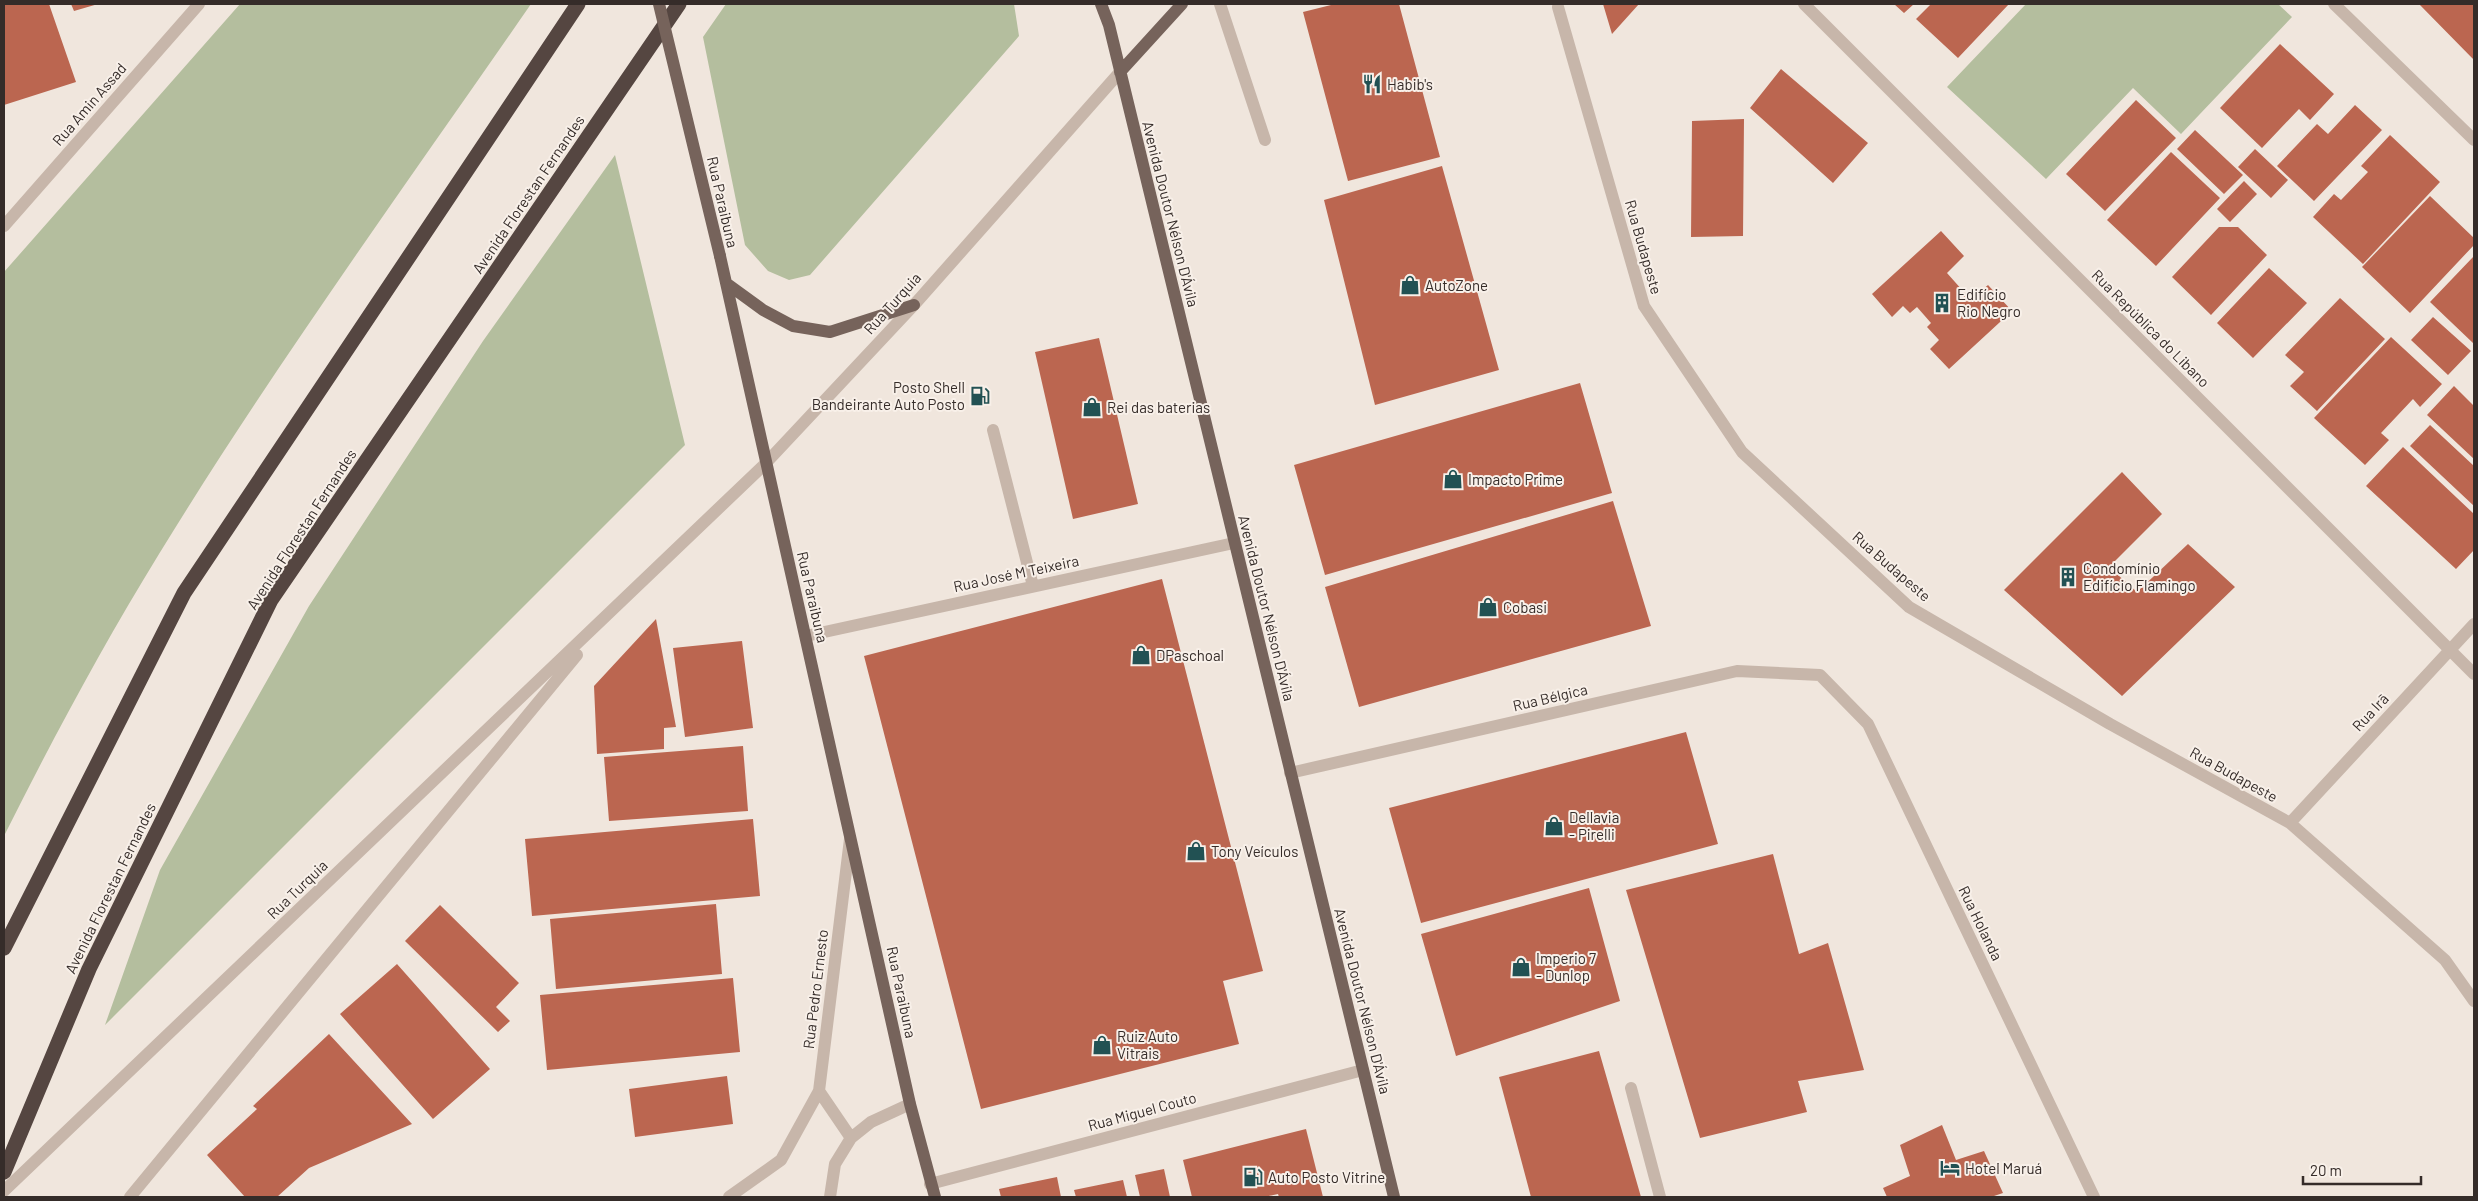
<svg xmlns="http://www.w3.org/2000/svg" width="2478" height="1201" viewBox="0 0 2478 1201" font-family="Barlow,sans-serif">
<style>
.green{fill:#b4be9e}
.building{fill:#bb6650}
.lines{fill:none;stroke-linecap:round;stroke-linejoin:round}
.minor{stroke:#c7b6aa;stroke-width:12}
.major{stroke:#76635b;stroke-width:12}
.highway{stroke:#554641;stroke-width:15}
.major-bridge{stroke:#76635b;stroke-width:12}
.labels{text-anchor:middle;dominant-baseline:central;stroke-width:4;stroke-linejoin:round;paint-order:stroke}
.poi-label{font-size:15px;fill:#352c29;stroke:#f8f0e9;text-anchor:start}
.street-label{font-size:15px;fill:#352c29;stroke:#f8f0e9}
</style>
<rect width="100%" height="100%" fill="#f0e6dd"/>
<path class="green" d="M240 4H531C405 186 275 365 159 554 103 645 52 740 4 836V272Z
M726 4H1014L1019 36 810 275 789 280 768 271 745 245 703 37Z
M2026 4H2278L2292 17 2181 134 2133 88 2046 179 1947 87Z
M615 155 685 445 105 1025 160 870 309 606 483 341Z"/>
<path class="building" d="M4 4H49L76 82 4 105Z
M71 4H98L74 11Z
M1335 4H1399L1440 157 1348 181 1303 12Z
M1603 4H1639L1612 34Z
M1894 4H1914L1904 13Z
M1931 4H2009L1958 58 1916 19Z
M2419 4H2474V60Z
M2280 44 2334 94 2310 120 2299 109 2262 148 2220 108Z
M1781 69 1868 143 1833 183 1750 108Z
M2136 100 2176 138 2105 211 2066 174Z
M2355 105 2382 130 2314 201 2277 166 2317 124 2328 134Z
M1744 119 1743 236 1691 237 1692 121Z
M2195 130 2243 175 2224 194 2177 149Z
M2390 135 2440 182 2363 264 2313 217 2334 194 2341 200 2368 172 2361 166Z
M2255 149 2288 180 2271 198 2238 167Z
M2171 152 2220 198 2156 266 2107 220Z
M1442 166 1499 370 1375 405 1324 200Z
M2244 181 2257 194 2230 222 2217 209Z
M2430 196 2474 238V245L2410 313 2362 267Z
M2219 227H2238L2267 255 2211 315 2172 277Z
M1941 231 1964 256 1947 273 1971 300 1988 285 2012 311 1949 369 1930 349 1939 340 1927 327 1931 323 1917 307 1910 313 1903 306 1892 317 1872 294Z
M2474 256V342L2473 343 2430 302Z
M2269 268 2307 303 2253 358 2217 323Z
M2340 298 2385 339 2317 411 2290 386 2304 372 2285 355Z
M2433 317 2471 351 2448 375 2411 340Z
M2391 337 2442 384 2420 407 2413 399 2381 433 2389 440 2365 465 2314 418Z
M1099 338 1138 504 1073 519 1035 352Z
M1580 383 1612 493 1325 575 1294 465Z
M2454 386 2474 406V459L2427 415Z
M2430 425 2474 466V506L2410 446Z
M2403 447 2474 514V550L2456 569 2366 486Z
M2122 472 2162 514 2109 567 2137 592 2188 544 2235 587 2122 696 2004 590Z
M1613 501 1651 626 1359 707 1325 587Z
M1162 579 1263 971 1223 981 1239 1044 981 1109 864 656Z
M656 619 676 727 664 728V749L597 754 594 686Z
M742 641 753 728 685 737 673 648Z
M1686 732 1718 844 1421 923 1389 808Z
M743 746 748 811 609 821 604 757Z
M753 819 760 896 532 916 525 839Z
M1773 854 1799 954 1828 943 1864 1070 1798 1081 1807 1112 1700 1138 1626 890Z
M1589 888 1620 1001 1456 1056 1421 934Z
M716 904 722 974 556 989 550 919Z
M440 905 519 983 496 1007 510 1021 498 1032 405 941Z
M397 964 490 1069 433 1119 340 1014Z
M733 978 740 1052 547 1070 540 995Z
M329 1034 412 1124 309 1168 277 1197H245L207 1155 257 1109 253 1106Z
M1599 1051 1641 1197H1531L1499 1077Z
M727 1076 733 1124 635 1137 629 1089Z
M1942 1125 1956 1160 1984 1151 2003 1193 1991 1197H1887L1883 1188 1910 1176 1900 1145Z
M1306 1129 1323 1197H1279L1278 1194 1264 1197H1192L1183 1160Z
M1164 1169 1170 1197H1140L1135 1175Z
M1057 1177 1061 1197H1001L999 1189Z
M1123 1180 1127 1197H1076L1074 1190Z"/>
<g class="lines">
<path class="minor" d="M1220 4 1265 140
M1804 4 2474 674
M2334 4 2474 140
M1558 7 1644 306 1742 452 1909 607 2110 724 2290 823 2445 960 2474 1001
M4 226 199 4
M993 430 1033 586
M806 636 1234 543
M1290 773 1737 671 1820 675 1868 724 2094 1197
M2290 823 2474 624
M850 839 819 1091 851 1138
M1631 1088 1660 1197
M930 1184 1363 1070
M4 1191 765 464 914 305 1120 72
M130 1197 577 655
M729 1197 781 1160 819 1091
M830 1197 835 1164 851 1138 871 1122 910 1104"/>
<path class="major" d="M1101 4 1109 25 1394 1197
M1120 72 1182 4
M720 256 910 1104 935 1197
M726 283 763 310 793 326 830 332 914 305"/>
<path class="highway" d="M4 948 184 593 578 4
M4 1172 89 969 271 600 679 4"/>
<path class="major-bridge" d="M659 4 720 256"/>
</g>
<defs>
<symbol id="restaurant-bare" viewBox="-9 -9 18 18"><path d="M-5-6h1v4h1v-4h1v4h1v-4h1v5L-1.5 .5V6h-2V.5L-5-1ZM5-6V6H3V1.5H1.5Q1.5-4 5-6Z" fill="#225153" stroke="#f8f0e9" stroke-width="2.5" paint-order="stroke"/></symbol>
<symbol id="shop-bare" viewBox="-9 -9 18 18"><path d="M-5-2.5h2.3a2.7 3.5 0 0 1 5.4 0H5L5.5 6h-11ZM-1.5-2.5h3a1.5 2.3 0 0 0-3 0Z" fill="#225153" stroke="#f8f0e9" stroke-width="2.5" paint-order="stroke"/></symbol>
<symbol id="building-bare" viewBox="-9 -9 18 18"><path d="M-4-6H4V6H1V3H-1V6H-4ZM-2.5-4.3h1.7v1.8h-1.7ZM.8-4.3h1.7v1.8H.8ZM-2.5-1h1.7V.8h-1.7ZM.8-1h1.7V.8H.8Z" fill="#225153" stroke="#f8f0e9" stroke-width="2.5" paint-order="stroke"/></symbol>
<symbol id="fuel-bare" viewBox="-9 -9 18 18"><path d="M-5.5-6h7V0h2V4h1.3V-2.5L3-4.5l.8-.8L6-3V5H2.5V1h-1V6h-7ZM-4.2-4.7v3.2H.2V-4.7Z" fill="#225153" stroke="#f8f0e9" stroke-width="2.5" paint-order="stroke"/></symbol>
<symbol id="hotel-bare" viewBox="-9 -9 18 18"><path d="M-6-4.5h1.5V1H6V5H4.5V3h-9V5H-6ZM-4 0a1.8 1.8 0 1 1 3.6 0ZM.5 0V-2.5h3Q6-2.5 6 0Z" fill="#225153" stroke="#f8f0e9" stroke-width="2.5" paint-order="stroke"/></symbol>
</defs>
<g fill-rule="evenodd">
<use href="#restaurant-bare" x="1358" y="70" width="28" height="28"/>
<use href="#shop-bare" x="1396" y="271" width="28" height="28"/>
<use href="#building-bare" x="1928" y="289" width="28" height="28"/>
<use href="#fuel-bare" x="966" y="382" width="28" height="28"/>
<use href="#shop-bare" x="1078" y="393" width="28" height="28"/>
<use href="#shop-bare" x="1439" y="465" width="28" height="28"/>
<use href="#building-bare" x="2054" y="563" width="28" height="28"/>
<use href="#shop-bare" x="1474" y="593" width="28" height="28"/>
<use href="#shop-bare" x="1127" y="641" width="28" height="28"/>
<use href="#shop-bare" x="1540" y="812" width="28" height="28"/>
<use href="#shop-bare" x="1182" y="837" width="28" height="28"/>
<use href="#shop-bare" x="1507" y="953" width="28" height="28"/>
<use href="#shop-bare" x="1088" y="1031" width="28" height="28"/>
<use href="#hotel-bare" x="1936" y="1154" width="28" height="28"/>
<use href="#fuel-bare" x="1239" y="1163" width="28" height="28"/>
</g>
<g class="labels">
<g class="poi-label">
<text x="1387" y="84">Habib's</text>
<text x="1425" y="285">AutoZone</text>
<text x="1957" y="294">Edifício<tspan x="1957" dy="17">Rio Negro</tspan></text>
<text x="965" y="387" text-anchor="end">Posto Shell<tspan x="965" dy="17">Bandeirante Auto Posto</tspan></text>
<text x="1107" y="407">Rei das baterias</text>
<text x="1468" y="479">Impacto Prime</text>
<text x="2083" y="568">Condomínio<tspan x="2083" dy="17">Edifício Flamingo</tspan></text>
<text x="1503" y="607">Cobasi</text>
<text x="1156" y="655">DPaschoal</text>
<text x="1569" y="817">Dellavia<tspan x="1569" dy="17">- Pirelli</tspan></text>
<text x="1211" y="851">Tony Veículos</text>
<text x="1536" y="958">Imperio 7<tspan x="1536" dy="17">- Dunlop</tspan></text>
<text x="1117" y="1036">Ruiz Auto<tspan x="1117" dy="17">Vitrais</tspan></text>
<text x="1965" y="1168">Hotel Maruá</text>
<text x="1268" y="1177">Auto Posto Vitrine</text>
</g>
<g class="street-label">
<text transform="translate(89 104) rotate(-49)">Rua Amin Assad</text>
<text transform="translate(528 194) rotate(-56)">Avenida Florestan Fernandes</text>
<text transform="translate(723 202) rotate(77)">Rua Paraibuna</text>
<text transform="translate(1171 214) rotate(76)">Avenida Doutor Nélson D'Ávila</text>
<text transform="translate(1644 247) rotate(74)">Rua Budapeste</text>
<text transform="translate(892 303) rotate(-48)">Rua Turquia</text>
<text transform="translate(2151 328) rotate(45)">Rua República do Libano</text>
<text transform="translate(301 529) rotate(-57)">Avenida Florestan Fernandes</text>
<text transform="translate(1892 566) rotate(41)">Rua Budapeste</text>
<text transform="translate(1016 573) rotate(-12)">Rua José M Teixeira</text>
<text transform="translate(813 597) rotate(77)">Rua Paraibuna</text>
<text transform="translate(1267 608) rotate(76)">Avenida Doutor Nélson D'Ávila</text>
<text transform="translate(1550 697) rotate(-13)">Rua Bélgica</text>
<text transform="translate(2370 712) rotate(-47)">Rua Irã</text>
<text transform="translate(2234 774) rotate(29)">Rua Budapeste</text>
<text transform="translate(110 888) rotate(-64)">Avenida Florestan Fernandes</text>
<text transform="translate(297 889) rotate(-44)">Rua Turquia</text>
<text transform="translate(1981 923) rotate(64)">Rua Holanda</text>
<text transform="translate(815 989) rotate(-83)">Rua Pedro Ernesto</text>
<text transform="translate(902 992) rotate(78)">Rua Paraibuna</text>
<text transform="translate(1363 1001) rotate(76)">Avenida Doutor Nélson D'Ávila</text>
<text transform="translate(1142 1111) rotate(-15)">Rua Miguel Couto</text>
</g>
</g>
<rect width="2478" height="1201" fill="none" stroke="#352c29" stroke-width="10"/>
<path d="M2303 1176v8h118v-8" fill="none" stroke="#352c29" stroke-width="2.5"/>
<text x="2310" y="1176" font-size="15" fill="#352c29" stroke="#f8f0e9" stroke-width="4" paint-order="stroke">20 m</text>
</svg>
